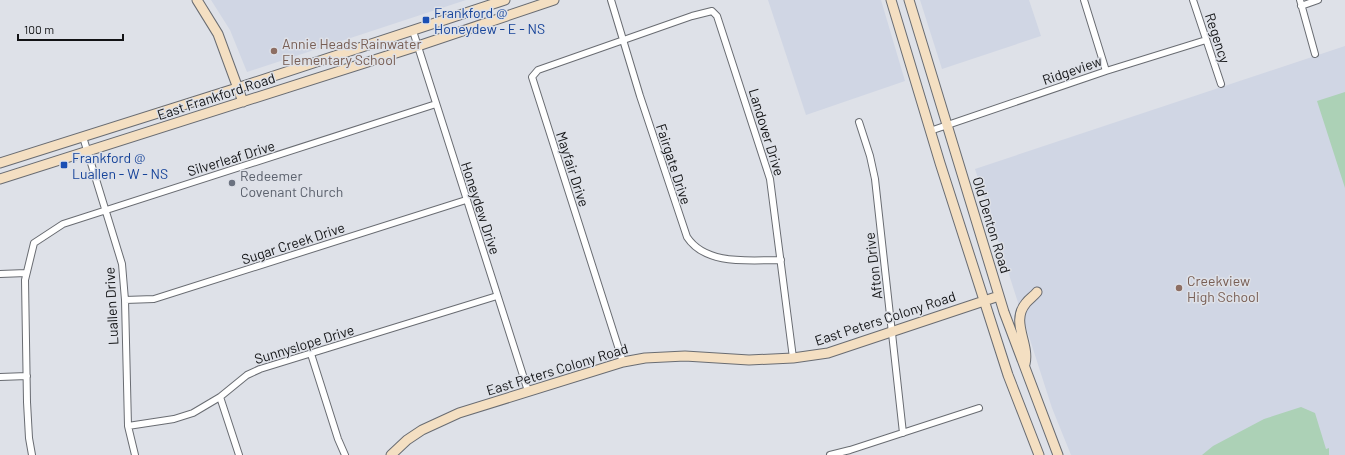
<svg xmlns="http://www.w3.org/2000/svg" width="1345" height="455" viewBox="0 0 1345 455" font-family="Barlow,sans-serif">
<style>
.built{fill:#d0d6e4}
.pitch{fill:#acd1b6}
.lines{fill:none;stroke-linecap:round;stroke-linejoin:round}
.street-casing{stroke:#696c72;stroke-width:8}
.secondary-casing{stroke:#696c72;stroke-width:11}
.street{stroke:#fff;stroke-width:6}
.secondary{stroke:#f4dfc2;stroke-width:9}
.transit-dot{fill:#1a4fb4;stroke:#dee1e8;stroke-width:1.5}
.education-dot{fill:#8d6e63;stroke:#dee1e8;stroke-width:1.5}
.worship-dot{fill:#6b7280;stroke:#dee1e8;stroke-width:1.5}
.labels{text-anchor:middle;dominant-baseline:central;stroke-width:3;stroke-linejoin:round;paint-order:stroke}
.transit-label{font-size:14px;fill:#164399;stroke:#dee1e8;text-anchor:start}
.street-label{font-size:14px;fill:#121315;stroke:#dee1e8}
.education-label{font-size:14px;fill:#785e54;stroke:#dee1e8;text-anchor:start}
.worship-label{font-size:14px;fill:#5b616d;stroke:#dee1e8;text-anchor:start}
</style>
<rect width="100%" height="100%" fill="#dee1e8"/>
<path class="built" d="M211 0H466L247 72 230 30Z
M768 0H881L905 81 806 115Z
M920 0H1029L1041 36 942 69Z
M1345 46V455H1071L1052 408 975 169Z"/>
<path class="pitch" d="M1345 92V188L1317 101Z
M1301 407 1315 413 1326 449 1329 448V455H1202L1213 446 1264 419Z"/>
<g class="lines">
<defs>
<path id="street" d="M611 0 640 96 687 237C706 266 750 260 781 260
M1084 0 1106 71
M1193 0 1221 84
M1300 0 1315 54
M1301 6 1318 0
M413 31 528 391
M859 122 870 156 875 179 903 433
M930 131 1106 71 1206 40
M83 137 122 264 125 300 128 426 135 455
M0 274 26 273
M125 300 154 299 466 200
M311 354 338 439 345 455
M623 362 532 77 538 70 692 16 712 11 717 16 770 179 793 358
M0 377 27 376
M220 397 239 455
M128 426 174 419 193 413 220 397 247 375 260 369 497 296
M32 455 29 438 27 402 25 280 34 243 63 224 436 104
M830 455 850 450 979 408"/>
<path id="secondary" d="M197 0 218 34 243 102
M891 0 940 163 1008 375 1039 455
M909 0 1004 312 1058 455
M0 163 237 88 505 0
M0 179 418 46 554 0
M1025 364C1030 343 1010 322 1026 303 1029 299 1034 296 1037 292
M391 455 407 440 422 430 459 413 623 362 645 358 685 356 749 360 793 358 828 353 999 296"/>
</defs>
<use href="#street" class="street-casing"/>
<use href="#secondary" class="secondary-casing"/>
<use href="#street" class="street"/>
<use href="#secondary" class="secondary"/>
</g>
<g class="transit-dot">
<rect x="422" y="16" width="8" height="8" rx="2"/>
<rect x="60" y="161" width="8" height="8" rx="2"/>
</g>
<g class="education-dot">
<circle cx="274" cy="51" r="4"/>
<circle cx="1179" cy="288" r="4"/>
</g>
<circle class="worship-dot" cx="232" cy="183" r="4"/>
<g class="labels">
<g class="transit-label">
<text x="434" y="12">Frankford @<tspan x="434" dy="16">Honeydew - E - NS</tspan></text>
<text x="72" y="157">Frankford @<tspan x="72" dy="16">Luallen - W - NS</tspan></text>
</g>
<g class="street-label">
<text transform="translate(1218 38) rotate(72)">Regency</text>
<text transform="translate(1072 70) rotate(-19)">Ridgeview</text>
<text transform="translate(216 96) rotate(-18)">East Frankford Road</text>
<text transform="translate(767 132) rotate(73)">Landover Drive</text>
<text transform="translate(231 158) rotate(-17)">Silverleaf Drive</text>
<text transform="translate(674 164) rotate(72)">Fairgate Drive</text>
<text transform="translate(573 169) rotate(72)">Mayfair Drive</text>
<text transform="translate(481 208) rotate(72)">Honeydew Drive</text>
<text transform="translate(992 225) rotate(73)">Old Denton Road</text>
<text transform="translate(293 243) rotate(-18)">Sugar Creek Drive</text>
<text transform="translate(873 266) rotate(-97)">Afton Drive</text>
<text transform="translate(111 306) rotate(-93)">Luallen Drive</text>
<text transform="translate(885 318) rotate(-18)">East Peters Colony Road</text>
<text transform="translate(304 344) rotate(-17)">Sunnyslope Drive</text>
<text transform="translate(557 369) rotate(-17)">East Peters Colony Road</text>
</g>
<g class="education-label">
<text x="282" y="43">Annie Heads Rainwater<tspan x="282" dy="16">Elementary School</tspan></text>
<text x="1187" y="280">Creekview<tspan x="1187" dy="16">High School</tspan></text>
</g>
<g class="worship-label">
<text x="240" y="175">Redeemer<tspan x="240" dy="16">Covenant Church</tspan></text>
</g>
</g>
<path d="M18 34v6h105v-6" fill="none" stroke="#121315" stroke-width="2"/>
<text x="24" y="34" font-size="12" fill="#121315" stroke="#dee1e8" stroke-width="3" paint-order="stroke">100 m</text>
</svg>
